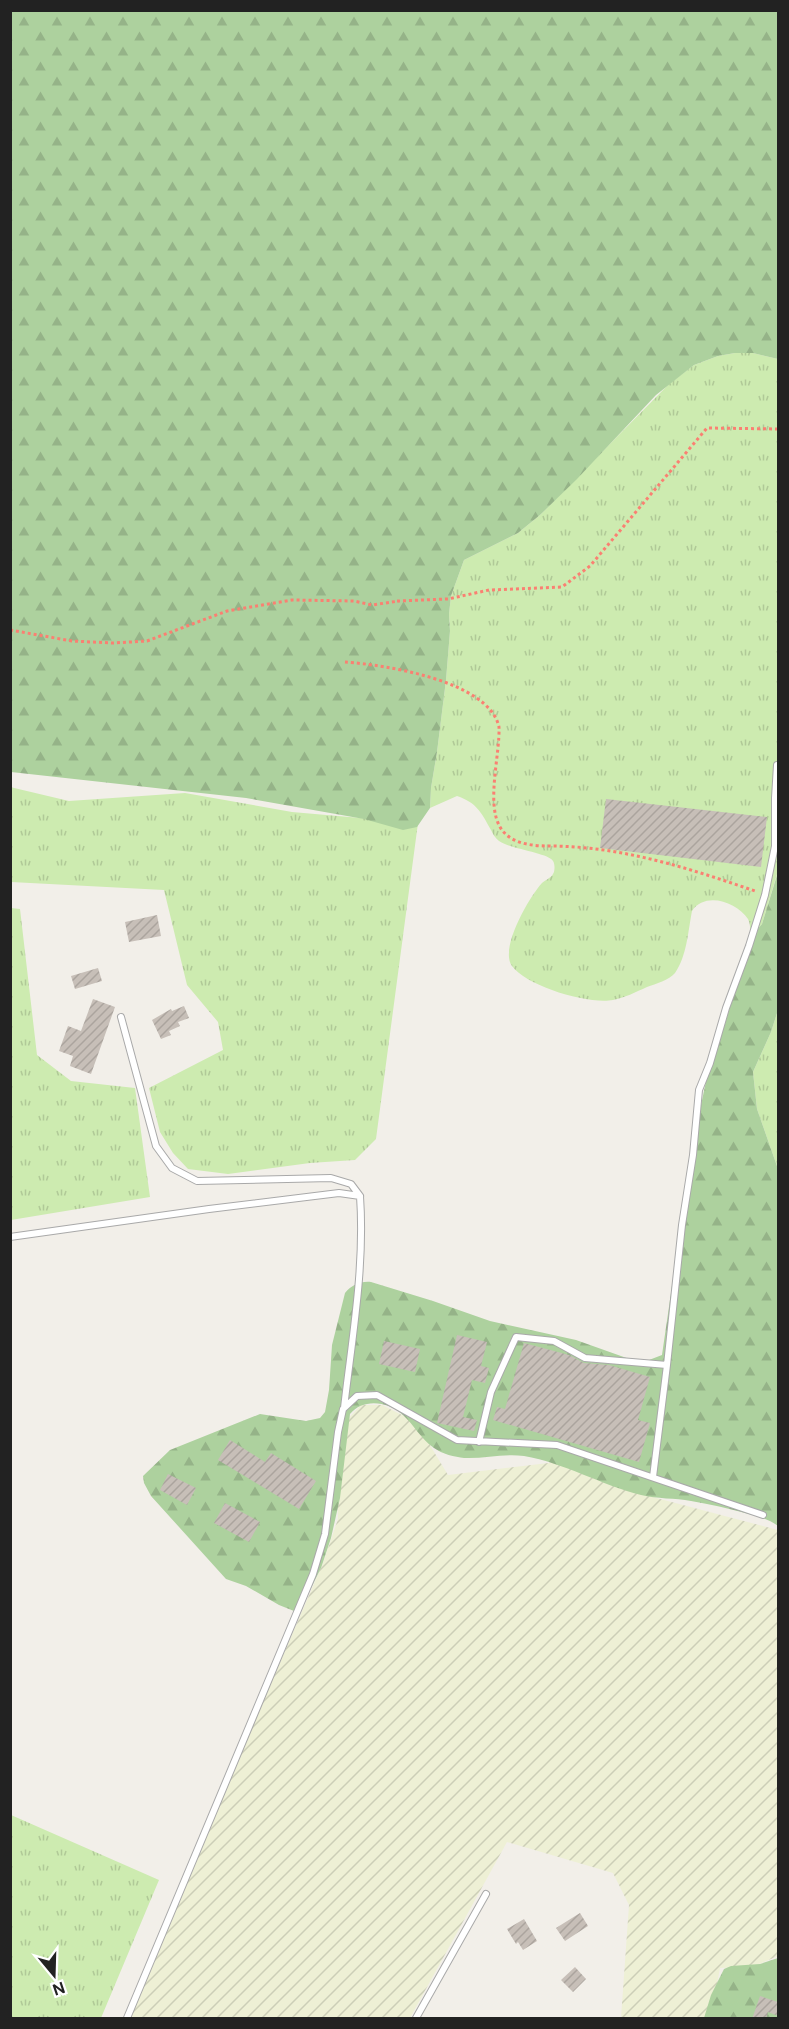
<svg xmlns="http://www.w3.org/2000/svg" width="789" height="2029" viewBox="0 0 789 2029" font-family="'DM Sans',sans-serif">
<style>
.farmland{fill:url(#farmland-furrows)}
.grass{fill:url(#grass-tufts)}
.forest{fill:url(#forest-firs)}
.building{fill:url(#building-hatch)}
.lines{fill:none;stroke-linecap:round;stroke-linejoin:round}
.lane-casing{stroke:#a9a9a9;stroke-width:8}
.path{stroke:#fa8072;stroke-width:3;stroke-dasharray:3 3;stroke-linecap:butt}
.lane{stroke:#fff;stroke-width:6}
</style>
<defs>
<pattern id="farmland-furrows" width="10" height="10" patternUnits="userSpaceOnUse" patternTransform="scale(1.5)"><rect width="10" height="10" fill="#eef0d5"/><path d="M-1 1l2-2M0 10L10 0M9 11l2-2" fill="none" stroke="#ccceb7"/></pattern>
<pattern id="grass-tufts" width="24" height="20" patternUnits="userSpaceOnUse" patternTransform="scale(1.5)"><rect width="24" height="20" fill="#cdebb0"/><path d="M3 7l-1-3M5 7V3M7 7l1-3M15 17l-1-3M17 17v-4M19 17l1-3" fill="none" stroke="#b0c997"/></pattern>
<pattern id="forest-firs" width="22" height="20" patternUnits="userSpaceOnUse" patternTransform="scale(1.5)"><rect width="22" height="20" fill="#add19e"/><path d="M5 1l3.5 6h-7zM16 11l3.5 6h-7z" fill="#95b388"/></pattern>
<pattern id="building-hatch" width="6" height="6" patternUnits="userSpaceOnUse" patternTransform="scale(1.5)"><rect width="6" height="6" fill="#c7bfb8"/><path d="M-1 1l2-2M0 6l6-6M5 7l2-2" fill="none" stroke="#aba49e"/></pattern>
</defs>
<rect width="100%" height="100%" fill="#f2efe9"/>
<path class="farmland" d="M361 1405H382L416 1422 448 1475 557 1462 645 1495 778 1530V1956L752 1967 720 1968 711 2018H621L629 1905 613 1873 507 1842 410 2018H126L323 1563 338 1519 336 1461 347 1420Z"/>
<path class="grass" d="M735 353H753L778 359V871L762 924 750 938C750 932 751 925 748 919 737 902 705 891 692 911 688 931 687 956 675 973 669 980 656 984 647 987 636 992 624 998 613 1000 589 1005 526 986 512 966 499 948 530 896 542 883 545 880 551 878 553 874 555 871 555 864 553 861 549 853 510 849 499 841 495 838 493 834 491 830 481 812 477 803 457 796L430 808 431 788 437 752 446 680 450 631 449 614 451 596 464 560 518 533 540 515 669 384 694 365 718 356Z
M10 787 69 801 185 793 292 812 418 823 376 1139 355 1160 310 1163 228 1174 188 1169 173 1153 160 1132 149 1088 223 1050 218 1022 187 985 164 890 11 882Z
M11 908 20 909 37 1055 71 1081 135 1088 150 1197 11 1220Z
M778 1010V1169L757 1109 753 1072 771 1032Z
M11 1815 159 1880 101 2018H11Z"/>
<path class="forest" d="M11 10 778 11V359L753 353H735L718 356 694 365 656 395 577 479 540 515 518 533 464 560 451 596 449 614 450 631 446 680 437 752 431 788 430 808 417 827 403 830 364 819 246 798 11 772Z
M778 872V1010L771 1032 753 1072 757 1109 778 1169V1526C769 1519 757 1516 745 1513 727 1508 709 1504 691 1501 675 1498 657 1499 641 1495 601 1485 565 1463 524 1456 504 1453 484 1459 464 1458 455 1457 442 1454 434 1448 421 1439 414 1425 403 1415 388 1401 363 1398 350 1414L340 1498 331 1538 321 1568 301 1608 294 1611 279 1605 246 1586 226 1579 151 1496 144 1483 143 1476 170 1450 260 1414 306 1421 320 1418 325 1412 329 1390 332 1345 345 1293C352 1285 360 1281 371 1282L433 1301 490 1321 576 1340 635 1361 649 1360 662 1355 692 1148 709 1067 725 1024 750 938 762 924Z
M778 1958V2018H704L711 1995 724 1969 731 1966 760 1964Z"/>
<path class="building" d="M606 799 767 817 761 867 600 848Z
M157 915 161 936 129 942 125 922Z
M98 968 102 981 75 989 71 976Z
M93 999 115 1007 91 1074 70 1066 73 1056 59 1051 68 1026 81 1031Z
M184 1006 189 1018 178 1022 180 1026 169 1031 171 1035 161 1039 152 1020 171 1009 172 1011Z
M457 1335 487 1342 481 1366 489 1368 485 1383 472 1380 463 1417 477 1420 474 1431 437 1423Z
M384 1341 420 1349 415 1372 379 1364Z
M524 1343 569 1355 584 1363 609 1365 650 1377 638 1420 650 1423 639 1462 493 1420 497 1407 505 1409Z
M230 1440 265 1462 271 1453 316 1481 299 1509 218 1460Z
M168 1474 196 1488 187 1505 160 1490Z
M225 1503 260 1522 249 1542 214 1523Z
M580 1913 588 1926 565 1941 556 1928Z
M524 1919 537 1941 523 1950 518 1942 516 1944 507 1929Z
M575 1967 586 1979 573 1992 561 1980Z
M760 1996 778 2002V2016L768 2012 766 2019H752Z"/>
<g class="lines">
<defs>
<path id="lane" d="M121 1017 156 1146 172 1168 197 1181 331 1178 351 1184 360 1196
M10 1237 209 1209 339 1193 360 1196C365 1267 352 1338 344 1408
M667 1365 682 1225 693 1155 699 1090 710 1063 726 1008 749 946 765 895 775 846V798L777 765
M479 1442 491 1392 516 1337 554 1341 585 1358 667 1365 653 1477
M127 2018 313 1574 325 1534 338 1432 343 1409 357 1396 377 1395 457 1440 557 1445 763 1515
M416 2018 486 1894"/>
</defs>
<use href="#lane" class="lane-casing"/>
<path class="path" d="M397 601 448 599 489 590 562 587 590 566 707 428 778 429
M10 630 72 641 113 643 147 641 227 611 292 600 354 601 372 605 399 601
M345 662C386 665 489 681 499 727 500 755 486 803 500 827 510 844 532 846 549 846 621 846 688 868 755 891"/>
<use href="#lane" class="lane"/>
</g>
<rect width="789" height="2029" fill="none" stroke="#222222" stroke-width="24"/>
<g transform="translate(54 1975) rotate(161)" stroke="#ffffff" stroke-width="4.5" paint-order="stroke">
<path d="M0-4.5L10 22L0 15L-10 22Z" fill="#222222"/>
<text y="-9" font-size="16" font-weight="bold" text-anchor="middle" fill="#222222">N</text>
</g>
</svg>
